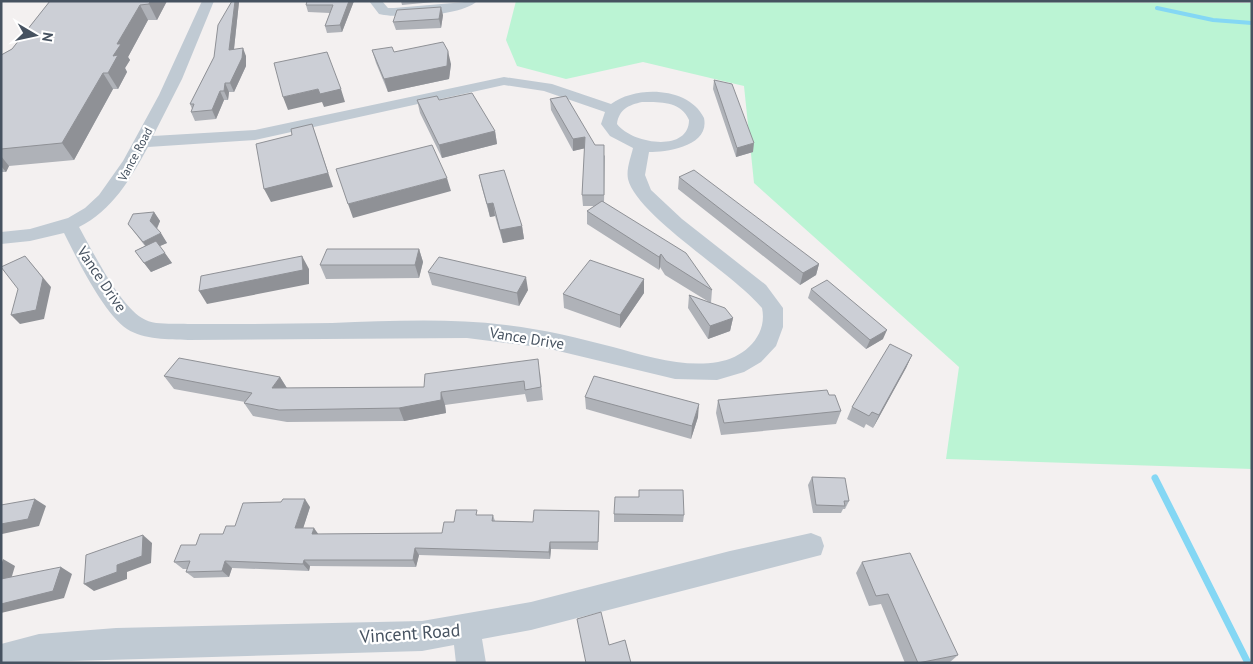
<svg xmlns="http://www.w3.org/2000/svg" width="1253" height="664" viewBox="0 0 1253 664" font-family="'PT Sans',sans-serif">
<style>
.green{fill:#bbf4d4}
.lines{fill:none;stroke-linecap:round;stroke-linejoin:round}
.stream-far1{stroke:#84d7f4;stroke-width:4}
.stream{stroke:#84d7f4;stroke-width:7}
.minor{fill:#c0cad3;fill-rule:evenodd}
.wall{fill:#afb2b8}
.shaded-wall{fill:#8f9196}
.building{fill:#cccfd6;stroke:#8f9196}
.labels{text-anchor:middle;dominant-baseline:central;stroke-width:4.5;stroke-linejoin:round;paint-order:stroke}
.far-street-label{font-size:12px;fill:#465260;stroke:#fff}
.street-label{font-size:15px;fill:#465260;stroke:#fff}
.near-street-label{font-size:18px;fill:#465260;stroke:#fff}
</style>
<rect width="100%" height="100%" fill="#f3f0f0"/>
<path class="green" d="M516 1 1252 3V469L946 459 959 367 754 183 744 86 643 62 566 79 517 66 506 40Z"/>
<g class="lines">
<path class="stream-far1" d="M1157 8 1213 20 1252 23"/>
<path class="stream" d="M1155 478 1248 663"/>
<path class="minor" d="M202 1H214L182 79 153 136 255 130 504 77 552 84 611 104C637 85 689 87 704 118 710 146 667 152 649 152L645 175 651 190 682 219 766 285 783 308V327L776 346 761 362 744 372 717 380 675 379 546 348 467 338 188 340C169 339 144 340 127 329 104 314 77 259 64 233L30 241 1 244V232L30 229 68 218 85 208 99 195 123 161 159 95ZM504 85 544 91 605 112 601 124 610 136 633 148C631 157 626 169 628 179 637 216 733 273 762 308 768 336 744 358 718 362 683 368 646 356 613 347 578 338 542 329 506 325 448 318 390 321 332 323 284 324 236 324 188 324 174 323 154 326 142 318 119 304 93 252 79 227 112 211 131 178 148 147L255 140ZM642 102C660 102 681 101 689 120 689 153 632 144 617 124 619 109 629 105 642 102Z
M369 1H382L388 8H394L477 1C463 16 399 19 379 14Z
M811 533 821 537 824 546 821 555 531 630 482 639 486 663H456L454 645 422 651 1 663V644L39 634 116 628 422 621 531 602 730 551Z"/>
</g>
<path class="wall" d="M50 1H167L157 20H148L128 57 130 60 125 68 127 72 118 89H113L74 160 9 166 6 172H1V55L12 49Z
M232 1H257L239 2 234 49 246 56V66L234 92H229L228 100H224L216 119 195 121 191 112 192 109 190 104 214 57Z
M354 1 342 32 327 33 325 26 330 13 308 12 306 5Z
M401 1H445L402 5Z
M443 15 441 28 396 30 393 22Z
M372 50 394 52 451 64 449 79 388 92 376 63Z
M714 80 753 152 736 157 713 89Z
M550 99 595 145 605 156 604 203 712 290 711 303 733 318 730 331 708 339 688 308 689 295 709 302 665 275 660 267 659 270 587 224V211L594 206H583L582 195 585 148 573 151 551 110Z
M417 100H439L495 131 497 144 442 158 420 113Z
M479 175 522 226 524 239 503 243 495 216 490 217 482 188Z
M679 177 819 264 816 275 800 285 678 189Z
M154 212 160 221 157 229 167 243 159 246 172 263 151 272 135 251 145 246 128 224Z
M419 249 423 262 419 278 326 279 320 265Z
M428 272 528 290 519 306 432 285Z
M811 289 883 339 866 349 808 298Z
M644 293 620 328 564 308 563 294Z
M912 355 906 368 873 428 866 424 864 428 847 419 852 407Z
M540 372 543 400 527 402 525 394 445 405 446 413 404 421 287 422 253 416 244 403 245 402 174 389 164 376 280 377 287 388 424 387Z
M829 395 841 411 836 424 721 435 716 413 718 400Z
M585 397 698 417 691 439 586 409Z
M812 477 849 501 845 509H843L841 513H813L808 485Z
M310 507 303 528 318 534 442 533 454 522 478 515H493L495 521 533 522 599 511 598 550 551 549 550 559 419 555 416 567 310 566 309 571 232 568 229 577 194 578 186 572 187 569H183L174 562 196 545 223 534 235 526Z
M614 514 684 515 683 522H614Z
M862 562 958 655 949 663H905L881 604 869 606 856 573Z"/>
<path class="shaded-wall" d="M150 1H167L157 20 149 4Z
M235 1H239V2L233 58 229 50Z
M349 1H354L342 32 340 25Z
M140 5 148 20 128 57 130 60 125 68 127 72 118 89 108 73 117 44Z
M441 7 443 15 441 28 439 19Z
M243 48 246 56V66L234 92 230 83Z
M448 51 451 64 449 79 388 92 384 79Z
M103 73 113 89 74 160 62 143Z
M225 83 229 92 228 100 224 91Z
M318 89H341L345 102 324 107 322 102 288 110 283 97Z
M220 91 224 100 216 119 212 110Z
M312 124 333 187 271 202 264 189Z
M495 131 497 144 442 158 439 145Z
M585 137 586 148 573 151V139Z
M754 143 753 152 736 157 737 148Z
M1 156 9 166 6 172 1 166Z
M447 178 451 191 353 218 348 204Z
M493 203 495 216 490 217 487 204Z
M154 212 160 221 156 230 150 221Z
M522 226 524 239 503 243 500 230Z
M161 233 167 243 149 251 143 242Z
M419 249 423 262 419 278 415 265Z
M165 253 172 263 151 272 144 263Z
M661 254 660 267 659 270V257Z
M25 256 51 287 44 319 20 324 11 315 43 278Z
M302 256 309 269V284L207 304 199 291Z
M819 264 816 275 800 285 803 273Z
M526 277 528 290 519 306 517 293Z
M644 279V293L620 328V315Z
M733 318 730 331 708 339 710 326Z
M887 330 883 339 866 349 870 340Z
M912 355 906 368 873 428 879 415Z
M280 377 288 390 272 388Z
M441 392 445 405 446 413 404 421 399 408Z
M699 404 698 417 691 439 692 426Z
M35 499 46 506 39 526 2 534 1 533V524Z
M305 499 310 507 301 535 295 528Z
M314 528 319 535 312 534Z
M143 535 152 543 151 563 127 572V579L94 591 84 584 117 565Z
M550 542 551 549 550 559 549 552Z
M415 548 419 555 416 567 413 560Z
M3 559 15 566 9 586 1 582V565Z
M304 560 310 566 309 571 303 564Z
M225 561 232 568 229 577 222 571Z
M61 567 72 574 64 598 1 613V604Z"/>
<path class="building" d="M50 1H150L149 4 140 5 117 44H121L113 56 118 55 108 73H103L62 143 1 149V55L3 54 12 49Z
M232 1H235L229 50 243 48 242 58 230 83H225L224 91H220L212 110 191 112 194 104H190L214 57 218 25Z
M307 1H349L340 25 325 26 333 5H306Z
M441 7 439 19 393 22 397 10Z
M443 42 448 51 447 66 384 79 372 50 392 47 394 52Z
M327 52 341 89 320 94 318 89 283 97 274 63Z
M714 80 732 84 754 143 737 148Z
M472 93 495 131 439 145 417 100 437 96 439 100Z
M566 96 595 145H604V195H582L585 137 573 139 550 99Z
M312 124 328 173 264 189 256 144 292 135 291 129Z
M432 145 447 178 348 204 336 169Z
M504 170 522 226 500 230 493 203 487 204 479 175Z
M694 170 819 264 803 273 679 177Z
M602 201 686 253 712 290 666 261 661 254 659 257 587 211Z
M154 212 150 221 161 233 143 242 128 224 133 214Z
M156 241 165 253 144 263 135 251Z
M327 249H419L415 265H320Z
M25 256 43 278 36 310 11 315 18 289 1 267Z
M302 256 303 270 199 291 201 276Z
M439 257 526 277 517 293 428 272Z
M590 260 644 279 620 315 563 294Z
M827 280 887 330 870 340 811 289Z
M689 295 725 308 733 318 710 326Z
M890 344 912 355 879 415 872 412 869 416 852 407Z
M179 358 280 377 272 388 424 387 425 374 538 359 541 387 525 390 524 381 441 392V400L399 408 279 410 244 403 252 393 164 376Z
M594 376 699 404 692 426 585 397Z
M827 390 829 395H835L841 411 724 423 718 400Z
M812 477 845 478 849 501H844L845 506 816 505Z
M639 490H683L684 515 614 514 615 497H639Z
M35 499 28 519 1 524V505Z
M283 499H305L295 528H314L312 534 442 533 444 522H454L456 510H477L476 515H493L492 521 533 522 534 510 599 511 598 542H550L549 552 415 548 413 560H304L303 564 225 561 222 571 186 572 190 561 174 562 181 545H196L200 534H223L226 526H235L243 503 281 502Z
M143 535 142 556 117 565V572L84 584 86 555Z
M910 553 958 655 918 663 888 594 876 596 862 562Z
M61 567 53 591 1 604V579Z
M601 612 609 645 625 640 631 663H586L577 619Z"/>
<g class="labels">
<g class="far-street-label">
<text transform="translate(135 154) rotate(-62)">Vance Road</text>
</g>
<g class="street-label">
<text transform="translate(102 279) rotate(56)">Vance Drive</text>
<text transform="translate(527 338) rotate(9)">Vance Drive</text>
</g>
<g class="near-street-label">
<text transform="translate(410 633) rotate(-4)">Vincent Road</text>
</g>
</g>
<rect width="1253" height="664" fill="none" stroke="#465260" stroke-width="5"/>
<g transform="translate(35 35) rotate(99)" stroke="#ffffff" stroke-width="4" paint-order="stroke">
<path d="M0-4L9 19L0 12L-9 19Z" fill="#465260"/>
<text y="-8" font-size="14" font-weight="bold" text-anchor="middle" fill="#465260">N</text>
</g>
</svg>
